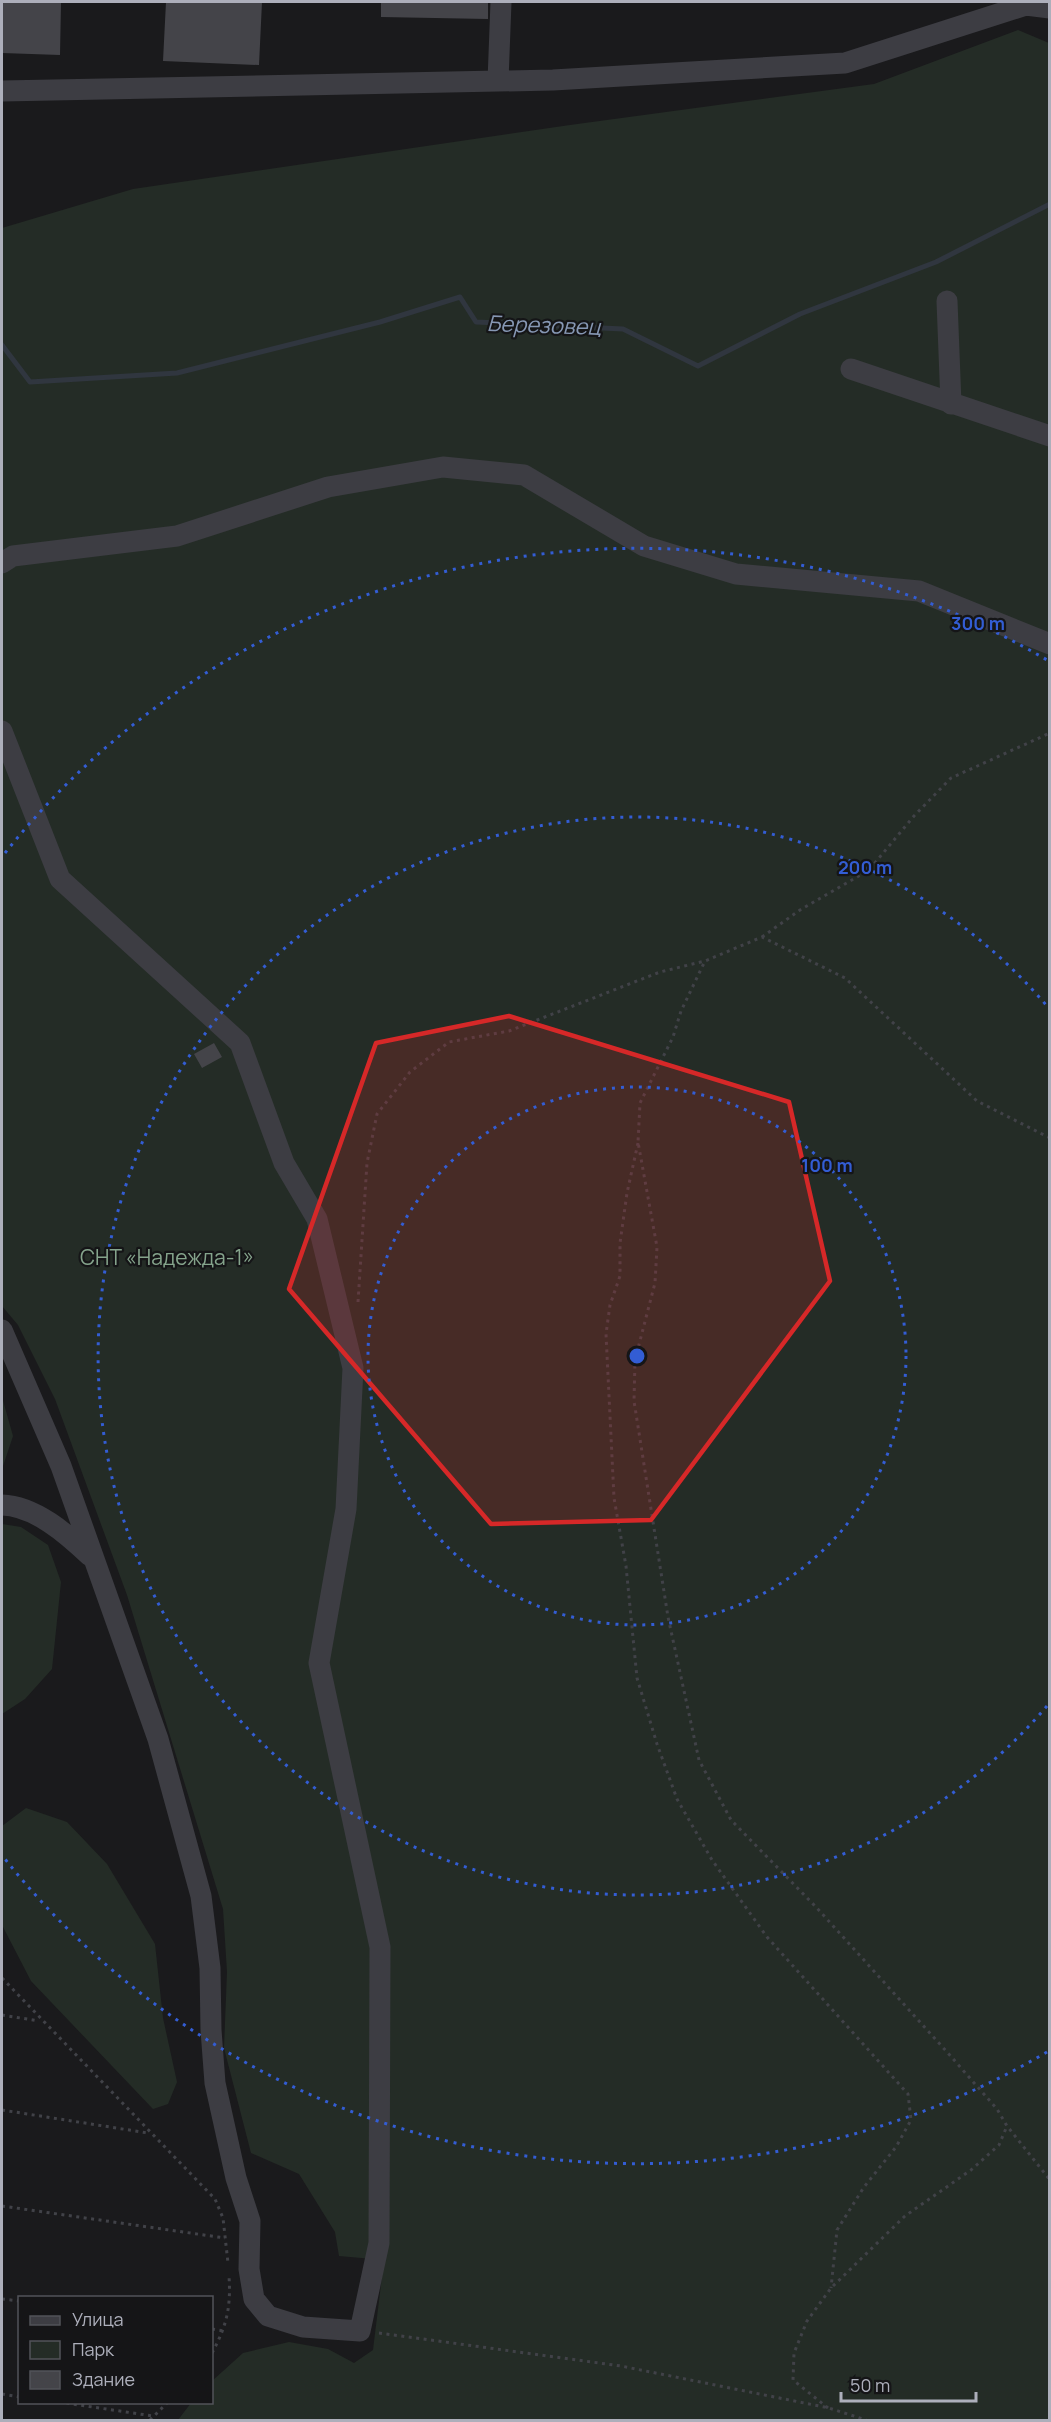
<svg xmlns="http://www.w3.org/2000/svg" width="1051" height="2422" viewBox="0 0 1051 2422" font-family="Manrope,sans-serif">
<style>
.green{fill:#242c26}
.lines{fill:none;stroke-linecap:round;stroke-linejoin:round}
.stream{stroke:#30363f;stroke-width:5}
.building{fill:#444449}
.path{stroke:#414248;stroke-width:3;stroke-dasharray:3 4.5;stroke-linecap:butt}
.minor{stroke:#3d3d43;stroke-width:21}
.marked{fill:#d62828;fill-opacity:0.2;stroke:#d62828;stroke-width:4.5;stroke-linejoin:round}
.ring{fill:none;stroke:#335dd4;stroke-width:3;stroke-dasharray:3 6}
.labels{text-anchor:middle;dominant-baseline:central;stroke-width:4.5;stroke-linejoin:round;paint-order:stroke}
.park-label{font-size:21px;fill:#85a48c;stroke:#151517}
.water-label{font-size:22px;font-style:italic;fill:#8697b3;stroke:#151517}
.centre{fill:#335dd4;stroke:#151517;stroke-width:3}
.ring-label{font-size:18px;text-anchor:middle;font-weight:bold;fill:#335dd4;stroke:#151517;stroke-width:4.5;stroke-linejoin:round;paint-order:stroke}
</style>
<rect width="100%" height="100%" fill="#1a1a1c"/>
<path class="green" d="M1018 30 1049 43V2420H178L191 2403 212 2402V2381L243 2353 289 2342 328 2349 354 2363 373 2350 384 2260 339 2256 335 2232 299 2174 251 2153 224 2048 227 1972 223 1909 127 1595 55 1399 18 1325 2 1306V228L133 189 570 125 874 84Z
M2 1397 13 1436 2 1469Z
M2 1524 21 1527 48 1545 61 1582 52 1669 25 1699 2 1714Z
M26 1808 67 1822 107 1864 155 1944 163 2018 177 2082 168 2104 153 2109 31 1981 2 1925V1826Z"/>
<g class="lines">
<path class="stream" d="M2 345 30 382 177 373 380 322 460 297 476 322 623 329 698 366 800 314 936 262 1050 204"/>
</g>
<path class="building" d="M2 2H61L60 55 2 53Z
M166 2H262L259 65 163 61Z
M381 2H488V19L381 17Z
M214 1043 222 1057 202 1068 194 1054Z"/>
<g class="lines">
<path class="path" d="M762 937 800 910 869 870 914 816 951 778 1050 733
M1050 1138 977 1101 845 978 762 937 705 961 681 1011 673 1037 640 1103 638 1142 657 1247 655 1283 635 1360 634 1401 668 1617 699 1760 731 1820 816 1907 947 2052 997 2109 1007 2126 1050 2180
M638 1143 627 1193 620 1243V1276L610 1305 606 1334 614 1498 626 1566 637 1678 657 1744 677 1799 712 1860 767 1937 908 2094 911 2120 896 2147 864 2187 837 2230 831 2288
M358 1302 367 1163 377 1114 410 1072 449 1042 509 1031 660 972 705 961
M2 1978 215 2199 223 2218 228 2263
M2 2015 39 2021
M2 2110 148 2133
M2 2206 225 2238
M2 2299 20 2301
M212 2329 224 2331
M379 2333 621 2366 829 2408 866 2420
M212 2353C227 2325 231 2307 229 2276
M2 2394 20 2397
M59 2402 153 2416
M828 2408 793 2380 794 2353 807 2321 831 2288 905 2216 971 2170 999 2145 1007 2126
M150 2420 168 2402"/>
<path class="minor" d="M498 81 501 2
M2 91 553 80 845 63 1026 5 1050 8
M947 301 951 404
M851 369 1050 436
M2 563 13 556 177 536 328 487 443 467 524 475 644 546 736 574 919 591 1050 644
M2 731 60 879 240 1043 284 1163 317 1219 353 1368 346 1509 319 1663 380 1947 379 2243 360 2331 303 2327 268 2316 254 2299 249 2269 250 2221 236 2178 215 2083 211 2030 210 1968 201 1896 158 1739 61 1466 2 1330
M2 1505C35 1506 67 1534 90 1556"/>
</g>
<path class="marked" d="M509 1016 789 1102 830 1281 651 1520 491 1524 289 1289 376 1043Z"/>
<g class="ring">
<circle cx="637" cy="1356" r="269"/>
<path d="M1047 1706A539 539 0 1 1 1047 1006"/>
<path d="M1047 2052A808 808 0 0 1 5 1859M5 853A808 808 0 0 1 1047 660"/>
</g>
<g class="labels">
<g class="park-label">
<text x="167" y="1257">СНТ «Надежда-1»</text>
</g>
<g class="water-label">
<text transform="translate(544 325) rotate(2)">Березовец</text>
</g>
</g>
<circle cx="637" cy="1356" r="9" class="centre"/>
<g class="ring-label">
<text x="978" y="630">300 m</text>
<text x="865" y="874">200 m</text>
<text x="827" y="1172">100 m</text>
</g>
<rect width="1051" height="2422" fill="none" stroke="#adafbb" stroke-width="6"/>
<rect x="18" y="2296" width="195" height="108" fill="#151517" stroke="#525359" stroke-width="1.5"/>
<rect x="30" y="2316" width="30" height="9" fill="#3d3d43" stroke="#525359" stroke-width="1.5"/>
<text x="72" y="2326" font-size="18" fill="#adafbb">Улица</text>
<rect x="30" y="2341" width="30" height="18" fill="#242c26" stroke="#525359" stroke-width="1.5"/>
<text x="72" y="2356" font-size="18" fill="#adafbb">Парк</text>
<rect x="30" y="2371" width="30" height="18" fill="#444449" stroke="#525359" stroke-width="1.5"/>
<text x="72" y="2386" font-size="18" fill="#adafbb">Здание</text>
<path d="M841 2392v9h135v-9" fill="none" stroke="#adafbb" stroke-width="3"/>
<text x="850" y="2392" font-size="18" fill="#adafbb" stroke="#151517" stroke-width="4.5" paint-order="stroke">50 m</text>
</svg>
